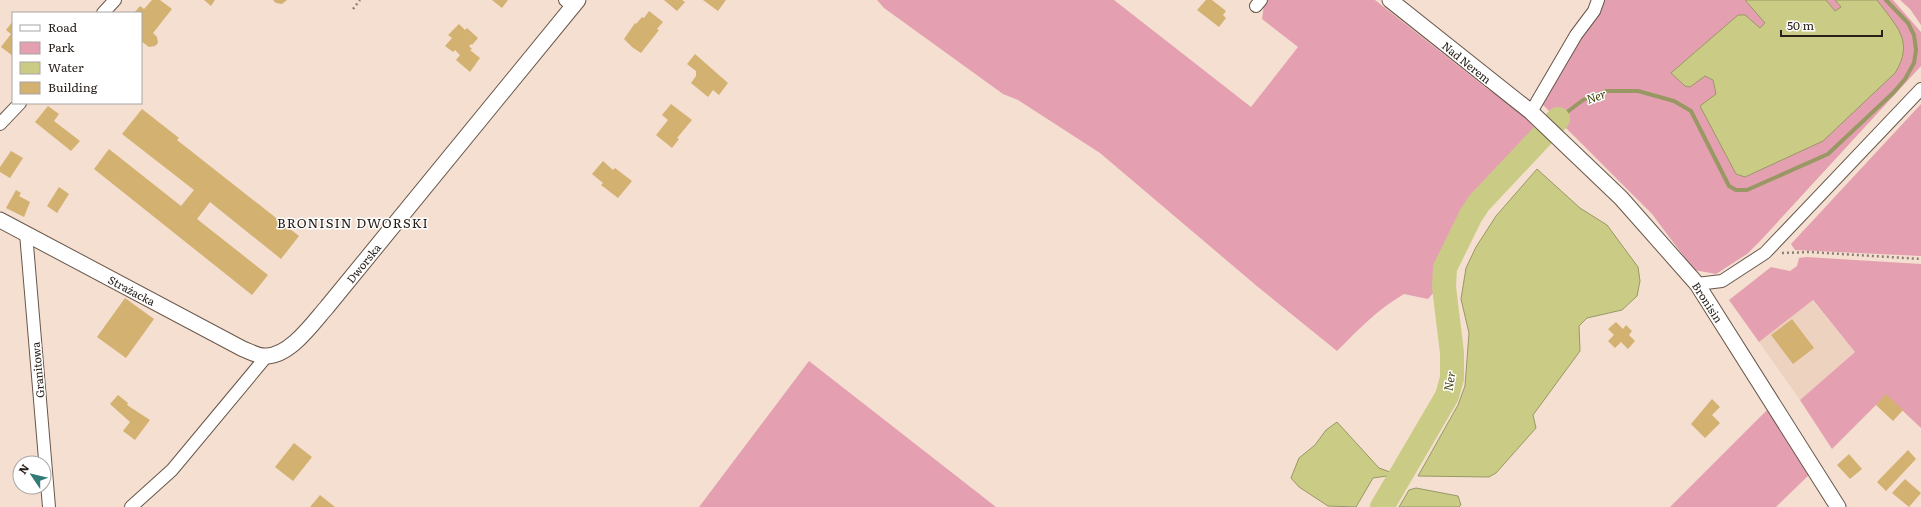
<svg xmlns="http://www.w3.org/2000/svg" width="1921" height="507" viewBox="0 0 1921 507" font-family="Literata,serif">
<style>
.built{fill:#eed2c0}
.green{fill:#e4a0b1}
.water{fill:#cacc85;stroke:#999865}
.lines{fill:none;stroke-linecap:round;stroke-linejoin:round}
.stream{stroke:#999865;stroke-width:4}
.river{stroke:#cacc85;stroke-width:24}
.building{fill:#d3b171}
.minor-casing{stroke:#69564a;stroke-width:14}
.tertiary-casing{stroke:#69564a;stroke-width:17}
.path{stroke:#8d7f75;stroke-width:2.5;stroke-dasharray:2 3;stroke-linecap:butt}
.minor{stroke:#fff;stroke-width:12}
.tertiary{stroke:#fff;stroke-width:15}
.labels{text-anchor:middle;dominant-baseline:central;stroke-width:3;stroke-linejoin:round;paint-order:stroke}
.street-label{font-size:11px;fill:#28201b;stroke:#fff}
.water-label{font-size:12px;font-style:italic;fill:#44440d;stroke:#fff}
.quarter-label{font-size:13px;letter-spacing:1px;fill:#28201b;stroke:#fff}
</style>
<rect width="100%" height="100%" fill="#f4dfd0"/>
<path class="built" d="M1812 300 1855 352 1800 400 1759 342Z"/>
<path class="green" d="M877 0H1114L1251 107 1298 47 1262 19 1264 5 1268 0H1375L1489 90 1517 107 1539 133 1473 201 1456 236 1435 291 1428 299 1404 294C1378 309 1358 330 1337 351L1258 287 1100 153 1018 100 1003 94 884 8Z
M1596 0H1893L1921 32V66L1762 239 1747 254 1716 274 1694 270 1652 214 1542 104Z
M1900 0H1921V25L1910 9Z
M1921 104V256L1795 250 1791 244Z
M1806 257 1921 264V428L1886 395 1832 449 1800 400 1855 352 1813 300 1759 342 1729 300 1771 267 1790 271 1797 266 1799 258Z
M809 361 996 507H699Z
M1768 409 1811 473 1776 507H1670Z"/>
<path class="water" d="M1745 0H1826L1835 11 1841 7 1835 0H1877C1896 26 1915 41 1895 73L1823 141 1745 177 1736 174 1700 106 1716 94 1713 80 1705 76 1690 87 1685 86 1671 73 1738 15H1745L1760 28 1765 23Z
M1537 169 1580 208 1607 225 1638 267 1640 281 1637 296 1622 310 1587 318 1579 326 1580 351 1533 415 1536 428 1496 473 1489 477 1418 476 1458 405 1465 386 1469 333 1461 299 1466 268 1476 247 1496 216Z
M1337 422 1379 468 1390 472 1387 476 1373 478 1356 507 1328 506 1299 487 1291 478 1299 458 1315 445 1326 430Z
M1416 488 1458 496 1461 505 1459 507H1399L1409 490Z"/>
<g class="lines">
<path class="stream" d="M1558 119 1583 100 1606 91H1638L1674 101 1691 111 1729 186 1736 190H1747L1828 154 1894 92 1905 79 1914 63 1916 50 1914 35 1908 23 1886 0"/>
<path class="river" d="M1382 507 1447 396 1452 378V353L1444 287 1445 268 1471 215 1479 203 1558 119"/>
</g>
<path class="building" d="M152 0H160L172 9 153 33 157 37 158 43 155 46 149 47 141 41V13H134L140 6 144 9Z
M204 0H215L211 6Z
M273 0H287L282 4 276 3Z
M492 0H508L502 8Z
M664 0H682L685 2 677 11Z
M703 0H726L718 11Z
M1206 0H1212L1226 11 1223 15 1226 18 1219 27 1197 10Z
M649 11 663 22 657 29 659 30 641 53 632 47 624 39 635 23 636 24 642 17 644 18Z
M13 21V56L1 47 11 34 6 30Z
M459 24 465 30 467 28 478 38 472 45 471 44 469 46 472 49 470 50 480 58 470 72 456 60 460 55 455 50 453 52 445 46 452 38 448 35Z
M695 54 728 83 719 95 713 90 708 97 691 83 696 76V71L687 64Z
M671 104 692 120 677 138 679 139 672 148 656 135 668 120 662 115Z
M48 106 59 114 54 121 80 141 71 151 35 122Z
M142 109 179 138 177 140 299 236 281 259 210 202 197 219 268 275 252 295 94 169 109 149 181 206 194 190 122 134Z
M11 151 23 158 10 178 0 172V167Z
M603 161 613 170 615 168 632 181 618 198 601 185 603 183 592 174Z
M59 187 69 194 57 213 47 206Z
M16 190 21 193 19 196 30 202 24 217 6 208Z
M125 298 154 319 126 358 97 337Z
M1792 319 1814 348 1793 364 1771 335Z
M1616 322 1623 329 1626 325 1632 331 1629 335 1635 341 1628 349 1621 342 1615 348 1608 341 1614 335 1608 329Z
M1886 394 1903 410 1893 421 1876 405Z
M118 395 128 403 127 405 150 420 135 440 123 431 130 422 110 404Z
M1712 399 1720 407 1712 415 1720 423 1705 438 1691 424Z
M294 443 312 457 293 481 275 467Z
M1908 450 1916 459 1886 491 1877 482Z
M1849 454 1862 469 1850 479 1837 465Z
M1905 479 1921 493 1909 507 1892 493Z
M320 495 335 507H310Z"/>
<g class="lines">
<defs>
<path id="minor" d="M565 0 573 6
M1256 6 1261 0
M103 13 115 0
M1531 112 1576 35 1594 11 1598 0
M0 124 20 103
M26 233 49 507
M1697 284 1722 281 1765 253 1921 89
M131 507 172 470 266 357"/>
<path id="tertiary" d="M1390 0 1531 112 1621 198 1697 284 1838 507
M0 220 243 349C249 351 259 357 266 356 290 356 313 323 327 307L578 0"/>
</defs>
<use href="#minor" class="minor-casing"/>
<use href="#tertiary" class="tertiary-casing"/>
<path class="path" d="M353 9 360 0
M1782 253 1810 252 1921 259"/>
<use href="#minor" class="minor"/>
<use href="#tertiary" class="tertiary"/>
</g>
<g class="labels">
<g class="street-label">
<text transform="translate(1467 62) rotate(39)">Nad Nerem</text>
<text transform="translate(363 263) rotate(-51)">Dworska</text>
<text transform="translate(132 290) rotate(28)">Strażacka</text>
<text transform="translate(1708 302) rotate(57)">Bronisin</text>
<text transform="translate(37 370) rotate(-95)">Granitowa</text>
</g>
<g class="water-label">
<text transform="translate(1596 96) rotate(-19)">Ner</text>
<text transform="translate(1449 381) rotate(-80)">Ner</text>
</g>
<g class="quarter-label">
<text x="353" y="222">BRONISIN DWORSKI</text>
</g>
</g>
<rect x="12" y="12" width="130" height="92" fill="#ffffff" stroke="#a9a6a4"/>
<rect x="20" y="25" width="20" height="6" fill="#ffffff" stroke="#a9a6a4"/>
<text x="48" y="32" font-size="12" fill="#28201b">Road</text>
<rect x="20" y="42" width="20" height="12" fill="#e4a0b1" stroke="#a9a6a4"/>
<text x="48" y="52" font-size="12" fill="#28201b">Park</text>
<rect x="20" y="62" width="20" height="12" fill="#cacc85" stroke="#a9a6a4"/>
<text x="48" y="72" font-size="12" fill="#28201b">Water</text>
<rect x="20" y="82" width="20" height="12" fill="#d3b171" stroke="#a9a6a4"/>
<text x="48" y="92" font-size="12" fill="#28201b">Building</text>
<g transform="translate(32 475) rotate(305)"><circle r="19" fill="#ffffff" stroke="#a9a6a4"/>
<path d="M0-3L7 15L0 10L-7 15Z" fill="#327b76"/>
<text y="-6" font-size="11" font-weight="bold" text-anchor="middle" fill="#28201b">N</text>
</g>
<path d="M1781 30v6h101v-6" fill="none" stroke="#28201b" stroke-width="2"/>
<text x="1787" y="30" font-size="12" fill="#28201b" stroke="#ffffff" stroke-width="3" paint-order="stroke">50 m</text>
</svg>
